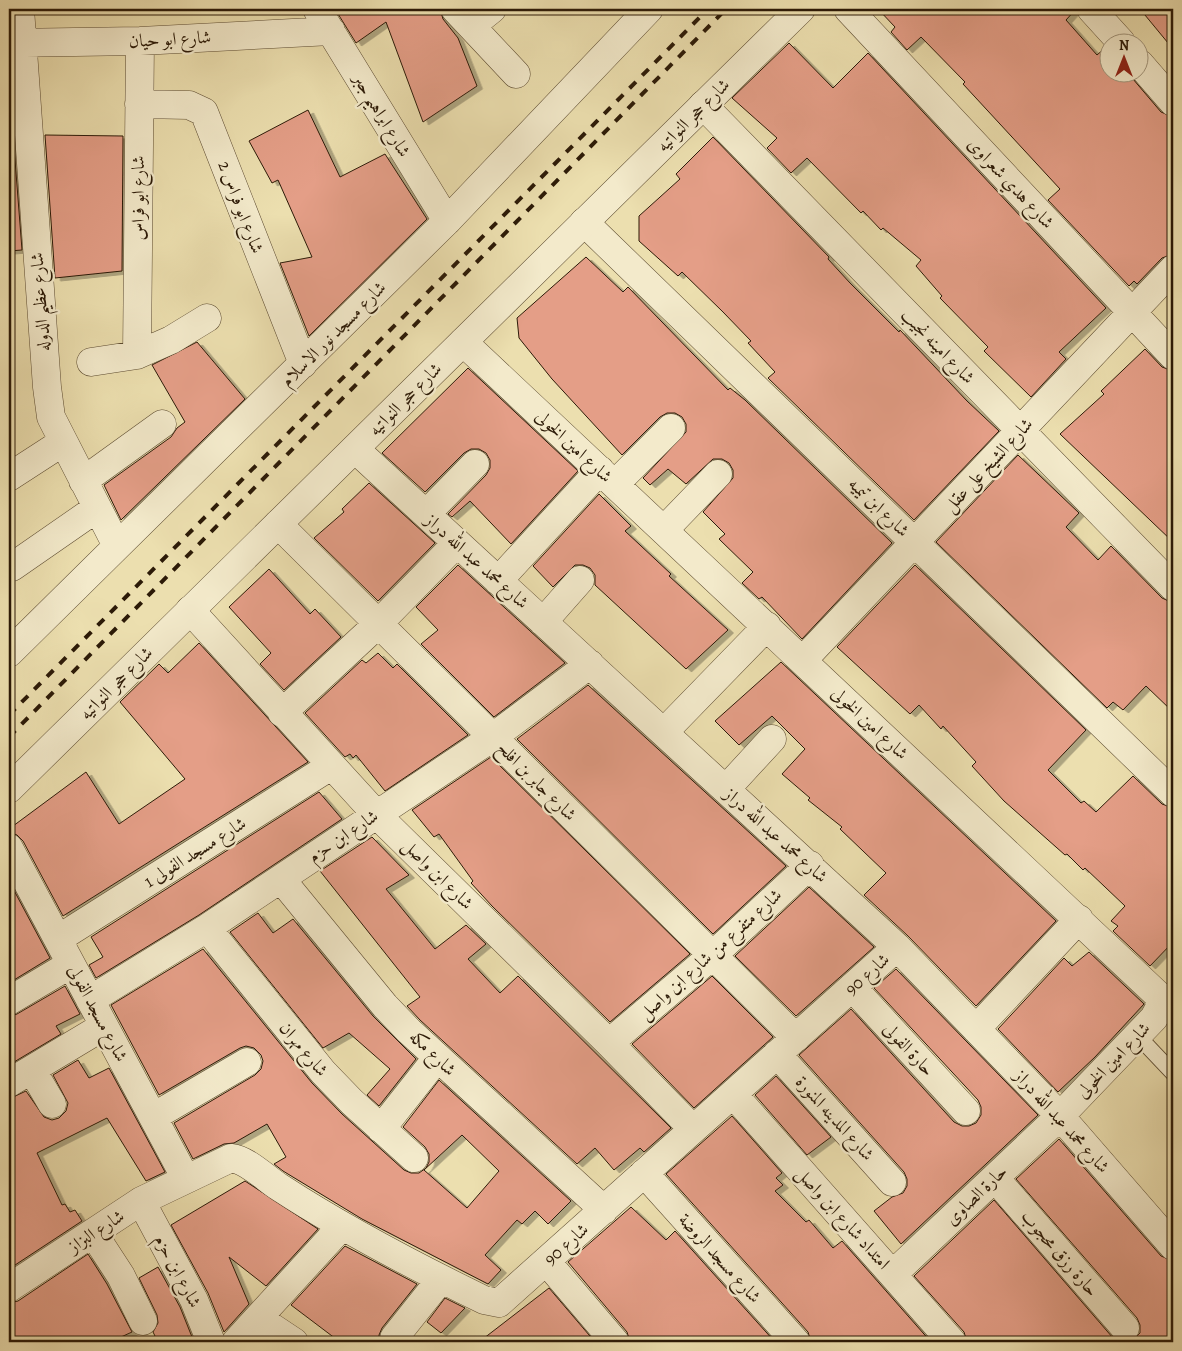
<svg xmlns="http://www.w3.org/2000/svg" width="1182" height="1351" viewBox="0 0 1182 1351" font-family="Alegreya,Amiri,serif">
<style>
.building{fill:#e49e87;stroke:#2c1a07;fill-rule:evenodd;filter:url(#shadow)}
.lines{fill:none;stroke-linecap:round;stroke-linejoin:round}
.service-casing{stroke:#5c4b31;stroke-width:17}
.minor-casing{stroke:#5c4b31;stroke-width:29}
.tertiary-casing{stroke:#5c4b31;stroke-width:29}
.service{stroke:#f3eacb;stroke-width:15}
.minor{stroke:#f3eacb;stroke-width:28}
.tertiary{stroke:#f3eacb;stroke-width:28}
.rail{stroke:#2c1a07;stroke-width:4;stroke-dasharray:9 9;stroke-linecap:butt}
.labels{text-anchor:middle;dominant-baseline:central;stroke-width:4.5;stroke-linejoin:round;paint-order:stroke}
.street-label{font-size:18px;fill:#2c1a07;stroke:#f3eacb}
</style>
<defs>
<filter id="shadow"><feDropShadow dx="5.5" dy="3" stdDeviation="0" flood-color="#0004"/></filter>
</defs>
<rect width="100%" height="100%" fill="#ecdfaf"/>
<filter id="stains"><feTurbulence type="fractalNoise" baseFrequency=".004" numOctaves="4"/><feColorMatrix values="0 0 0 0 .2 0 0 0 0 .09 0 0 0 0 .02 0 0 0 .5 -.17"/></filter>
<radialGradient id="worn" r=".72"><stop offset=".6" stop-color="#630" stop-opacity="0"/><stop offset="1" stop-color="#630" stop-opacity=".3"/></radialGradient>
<path class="building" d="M335 9H440L443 19 458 38 477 86 423 122 386 22 356 43Z
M878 9H1076L1066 20 1097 55 1105 48 1110 53V72H1127L1161 112 1173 117V254L1162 258 1137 284 1134 281 1129 286 1048 200 1060 189 963 84 965 82 921 37 907 50 891 32 895 27Z
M1140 9H1173V49Z
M789 43 833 88 868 53 1106 308 1059 352 1066 359 1031 397 984 351 988 347 940 298 942 296 916 266 921 260 883 228 881 230 863 211 861 213 807 158 791 173 767 148 777 138 732 98Z
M308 110 340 177 385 154 427 219 309 336 280 263 312 257 278 180 272 183 249 141Z
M9 134H13L22 250 9 251Z
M45 135 123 136 122 271 55 278Z
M713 137 829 257 828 259 850 283 899 332 900 330 967 401 999 431 914 520 768 378 775 372 748 343 751 341 723 312 682 272 678 276 639 241V216L680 179 676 174Z
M586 257 623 292 628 287 728 390 730 388 745 400 892 543 802 639 762 597 759 599 742 583 753 572 719 539 725 534 703 512 733 478V470L729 463 722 459H713L686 484 668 469 650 485 643 478 686 432V424L682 417 675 413H667L660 417 622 455 552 379 519 338 517 318Z
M197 342 245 399 121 520 104 485 171 437 177 428 185 422 152 365Z
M1145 349 1162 367 1173 371V542L1060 434 1104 394 1101 391Z
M468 368 578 471 511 544 470 501 452 517 448 514 486 475 490 468V460L486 453 479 449H471L464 453 425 492 382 453Z
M1018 455 1079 513 1066 527 1098 560 1111 546 1162 598 1173 603V712L1146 686 1123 710 1113 702 1107 708 936 542Z
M369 483 435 543 378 601 314 538 344 512 342 509Z
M599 494 631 526 625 531 671 574 669 576 728 630 686 669 595 585V575L590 568 583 565H575L553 587 533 566Z
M458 565 565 663 494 717 421 644 438 630 416 607Z
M915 565 1086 730 1048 770 1081 803 1084 801 1096 812 1133 776 1162 804 1173 808V942L1150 966 1113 931 1118 926 1111 921 1125 906 1085 868 1083 870 1067 854 1065 855 1004 801 972 766 976 762 943 726 941 729 919 705 910 714 837 647Z
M269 569 310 614 315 609 341 637 284 690 260 664 271 653 229 607Z
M199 643 308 762 63 916 23 841 17 835 9 832V829L86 772 119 824 185 779 120 702 159 664 168 673Z
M378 653 393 668 397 664 468 735 385 791 356 755 353 758 350 754 345 757 305 713 362 660 366 663Z
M781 662 1056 921 976 1006 908 936 864 895 886 873 840 829 842 827 808 800 810 798 782 774 805 749 772 716 739 745 715 721Z
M588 685 786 866 713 934 517 739Z
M491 757 690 954 610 1022 492 906 471 883 473 881 439 834 434 837 412 810Z
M319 792 342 819 199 915 96 978 89 965 103 957 91 937Z
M372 837 409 875 386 889 435 949 466 925 486 944 468 959 500 993 518 976 671 1128 644 1152 640 1148 614 1170 595 1148 577 1164 420 1020 407 1006 420 997 320 871Z
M9 881 50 958 9 983Z
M809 887 874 947 796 1016 735 956Z
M258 913 273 933 293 919 373 1016 416 1059 379 1106 367 1095 390 1069 349 1033 323 1048 230 932Z
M203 949 312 1083 342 1114 404 1170 411 1173H419L426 1168 429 1162V1154L425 1147 403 1127 439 1080 571 1201 548 1224 535 1211 522 1224 517 1220 485 1255 501 1270 488 1284 362 1219 283 1171 274 1164 286 1157 267 1124 234 1143 224 1144 193 1159 174 1123 255 1075 261 1069 263 1061 261 1055 254 1048 246 1046 240 1048 159 1095 111 1005ZM462 1135 499 1171 467 1208 424 1170Z
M1089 952 1144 1004 1095 1057 1058 1092 998 1029 1064 958 1072 966Z
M896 969 1038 1115 901 1244 874 1211 892 1197 903 1193 907 1186V1179L904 1172 799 1055 851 1009 954 1122 962 1126H969L976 1123 981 1115V1107L978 1100 874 988Z
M712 976 773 1037 694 1108 632 1044Z
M65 986 80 1014 56 1026 61 1034 9 1065V1017L17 1014Z
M78 1060 89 1078 109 1068 165 1172 146 1181 107 1118 37 1153 62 1205 65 1204 70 1212 75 1210 82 1221 9 1269V1099L26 1091 44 1117 52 1120 59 1118 66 1111 68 1103 53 1075Z
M776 1076 831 1137 807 1155 755 1095Z
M732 1116 782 1173 776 1178 783 1185 775 1191 806 1222 809 1220 833 1248 842 1241 931 1342H811L808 1332 666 1174Z
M1059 1139 1161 1256 1173 1261V1342H1130L1140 1333V1325L1137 1318 1016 1179Z
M245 1181 318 1229 266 1286 229 1257 249 1304 224 1332 208 1293 171 1225Z
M994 1200 1113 1338 1119 1342H967L964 1332 914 1276Z
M631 1207 666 1240 675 1231 775 1342H630L627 1332 568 1262Z
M345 1246 417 1284 382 1328 379 1335V1342H340L291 1305Z
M88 1254 107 1284 132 1332 110 1342H9V1303L18 1301Z
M158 1267 180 1307 194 1342H158L153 1332 158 1323 157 1315 139 1278Z
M549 1288 595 1342H479Z
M445 1298 465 1308 441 1333 427 1322Z"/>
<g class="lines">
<defs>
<path id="service" d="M1137 1035 1173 1073"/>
<path id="minor" d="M20 9 47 387 51 417 117 546
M317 9 447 221
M455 9 516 74
M848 9 1173 356
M471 26 492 9
M9 43 140 41 331 31
M139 104 189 105 204 112 303 364
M703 105 1173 587
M584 222 1173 793
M463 342 1158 995 1160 1007 1154 1018 1060 1116 893 1274
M137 355 140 41
M91 362 137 355 171 340 207 318
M355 449 897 947 1060 1116 1173 1246
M9 477 63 442
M83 481 162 424
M615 484 671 428
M426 514 475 464
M278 524 796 1038
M664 530 718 474
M12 567 97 508
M498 581 600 470
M190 610 376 814 609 1043 693 1129
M543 622 580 580
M9 653 447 221 649 9
M803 660 1173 269
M282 713 379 623 457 543
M664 732 767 626
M726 789 772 739
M9 848 186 1179
M281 879 385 1006 409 1031 604 1210
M207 928 323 1072 352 1102 414 1158
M58 939 331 766
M852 987 966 1111
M90 1000 207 928 493 737 590 664
M9 1001 71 964
M976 1029 1079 919
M609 1043 713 955 810 865
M777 1054 892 1182
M32 1070 52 1104
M9 1083 104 1026
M733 1094 952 1342
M153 1117 247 1062
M381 1129 437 1058
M644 1173 796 1342
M995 1178 1125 1328
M141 1201 194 1300 211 1342
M93 1233 121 1276 143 1321
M546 1261 615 1342
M9 1288 141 1201 231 1158C248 1160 265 1178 279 1187 345 1230 414 1266 484 1300L499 1303 897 947
M258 1318 294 1342
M394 1338 441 1279
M236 1342 342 1226"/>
<path id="tertiary" d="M1091 9 1121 42
M1140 64 1173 102
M9 789 801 9"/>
</defs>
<use href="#service" class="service-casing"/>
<use href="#minor" class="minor-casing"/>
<use href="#tertiary" class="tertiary-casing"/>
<use href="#service" class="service"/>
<use href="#minor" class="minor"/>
<use href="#tertiary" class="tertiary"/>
<path class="rail" d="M9 715 708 9
M9 737 726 9"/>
</g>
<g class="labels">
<g class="street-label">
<text transform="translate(170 39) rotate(-3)">شارع ابو حيان</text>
<text transform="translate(382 115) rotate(59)">شارع ابراهيم جبر</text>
<text transform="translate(693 115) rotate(-45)">شارع حجر النواتيه</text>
<text transform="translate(1011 183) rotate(47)">شارع هدي شعراوى</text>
<text transform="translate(138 198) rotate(-90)">شارع ابو فراس</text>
<text transform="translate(241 207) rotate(69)">شارع ابو فراس 2</text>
<text transform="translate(40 302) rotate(-94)">شارع عظيم الدوله</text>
<text transform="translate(333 334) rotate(-45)">شارع مسجد نور الاسلام</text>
<text transform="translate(938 346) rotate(46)">شارع امينه نجيب</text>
<text transform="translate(405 399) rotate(-45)">شارع حجر النواتيه</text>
<text transform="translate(574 446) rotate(43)">شارع امين الخولى</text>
<text transform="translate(988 465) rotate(-47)">شارع الشيخ على عقل</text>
<text transform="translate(879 507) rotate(44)">شارع ابن تيميه</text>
<text transform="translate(477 561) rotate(42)">شارع محمد عبد الله دراز</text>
<text transform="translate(116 683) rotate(-45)">شارع حجر النواتيه</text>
<text transform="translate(870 723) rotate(43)">شارع امين الخولى</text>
<text transform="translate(537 781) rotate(45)">شارع جابر بن افلح</text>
<text transform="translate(776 835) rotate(42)">شارع محمد عبد الله دراز</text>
<text transform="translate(343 836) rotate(-34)">شارع ابن حزم</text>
<text transform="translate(195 852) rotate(-32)">شارع مسجد الفولى 1</text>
<text transform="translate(438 874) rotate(45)">شارع ابن واصل</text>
<text transform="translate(710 954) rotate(-42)">شارع متفرع من شارع ابن واصل</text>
<text transform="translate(867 974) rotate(-42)">شارع 90</text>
<text transform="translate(98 1013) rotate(62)">شارع مسجد الفولى</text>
<text transform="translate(304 1049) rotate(50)">شارع مهران</text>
<text transform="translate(909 1049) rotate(47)">حارة الفولى</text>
<text transform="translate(433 1053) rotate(44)">شارع مكه</text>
<text transform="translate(1113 1060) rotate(-46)">شارع امين الخولى</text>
<text transform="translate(835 1118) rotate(48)">شارع المدينه المنورة</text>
<text transform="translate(1062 1121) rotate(48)">شارع محمد عبد الله دراز</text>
<text transform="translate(976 1195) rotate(-44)">حارة الصاوى</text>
<text transform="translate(843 1218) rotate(48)">امتداد شارع ابن واصل</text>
<text transform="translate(96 1231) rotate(-33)">شارع البزاز</text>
<text transform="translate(566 1244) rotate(-42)">شارع 90</text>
<text transform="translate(1060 1253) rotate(49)">حارة رزق محجوب</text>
<text transform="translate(720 1258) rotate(48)">شارع مسجد الروضة</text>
<text transform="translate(178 1271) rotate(62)">شارع ابن حزم</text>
</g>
</g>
<rect width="1182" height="1351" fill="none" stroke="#ecdfaf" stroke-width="30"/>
<rect x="10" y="10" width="1162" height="1331" fill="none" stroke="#2c1a07" stroke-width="2.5"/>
<rect x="15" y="15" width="1152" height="1321" fill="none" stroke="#2c1a07"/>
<g transform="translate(1124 58)"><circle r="24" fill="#f3eacb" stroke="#a3977d"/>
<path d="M0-4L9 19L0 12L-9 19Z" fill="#8f2418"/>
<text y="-8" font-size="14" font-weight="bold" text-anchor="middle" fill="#2c1a07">N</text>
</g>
<rect width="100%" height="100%" filter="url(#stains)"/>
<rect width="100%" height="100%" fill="url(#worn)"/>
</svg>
